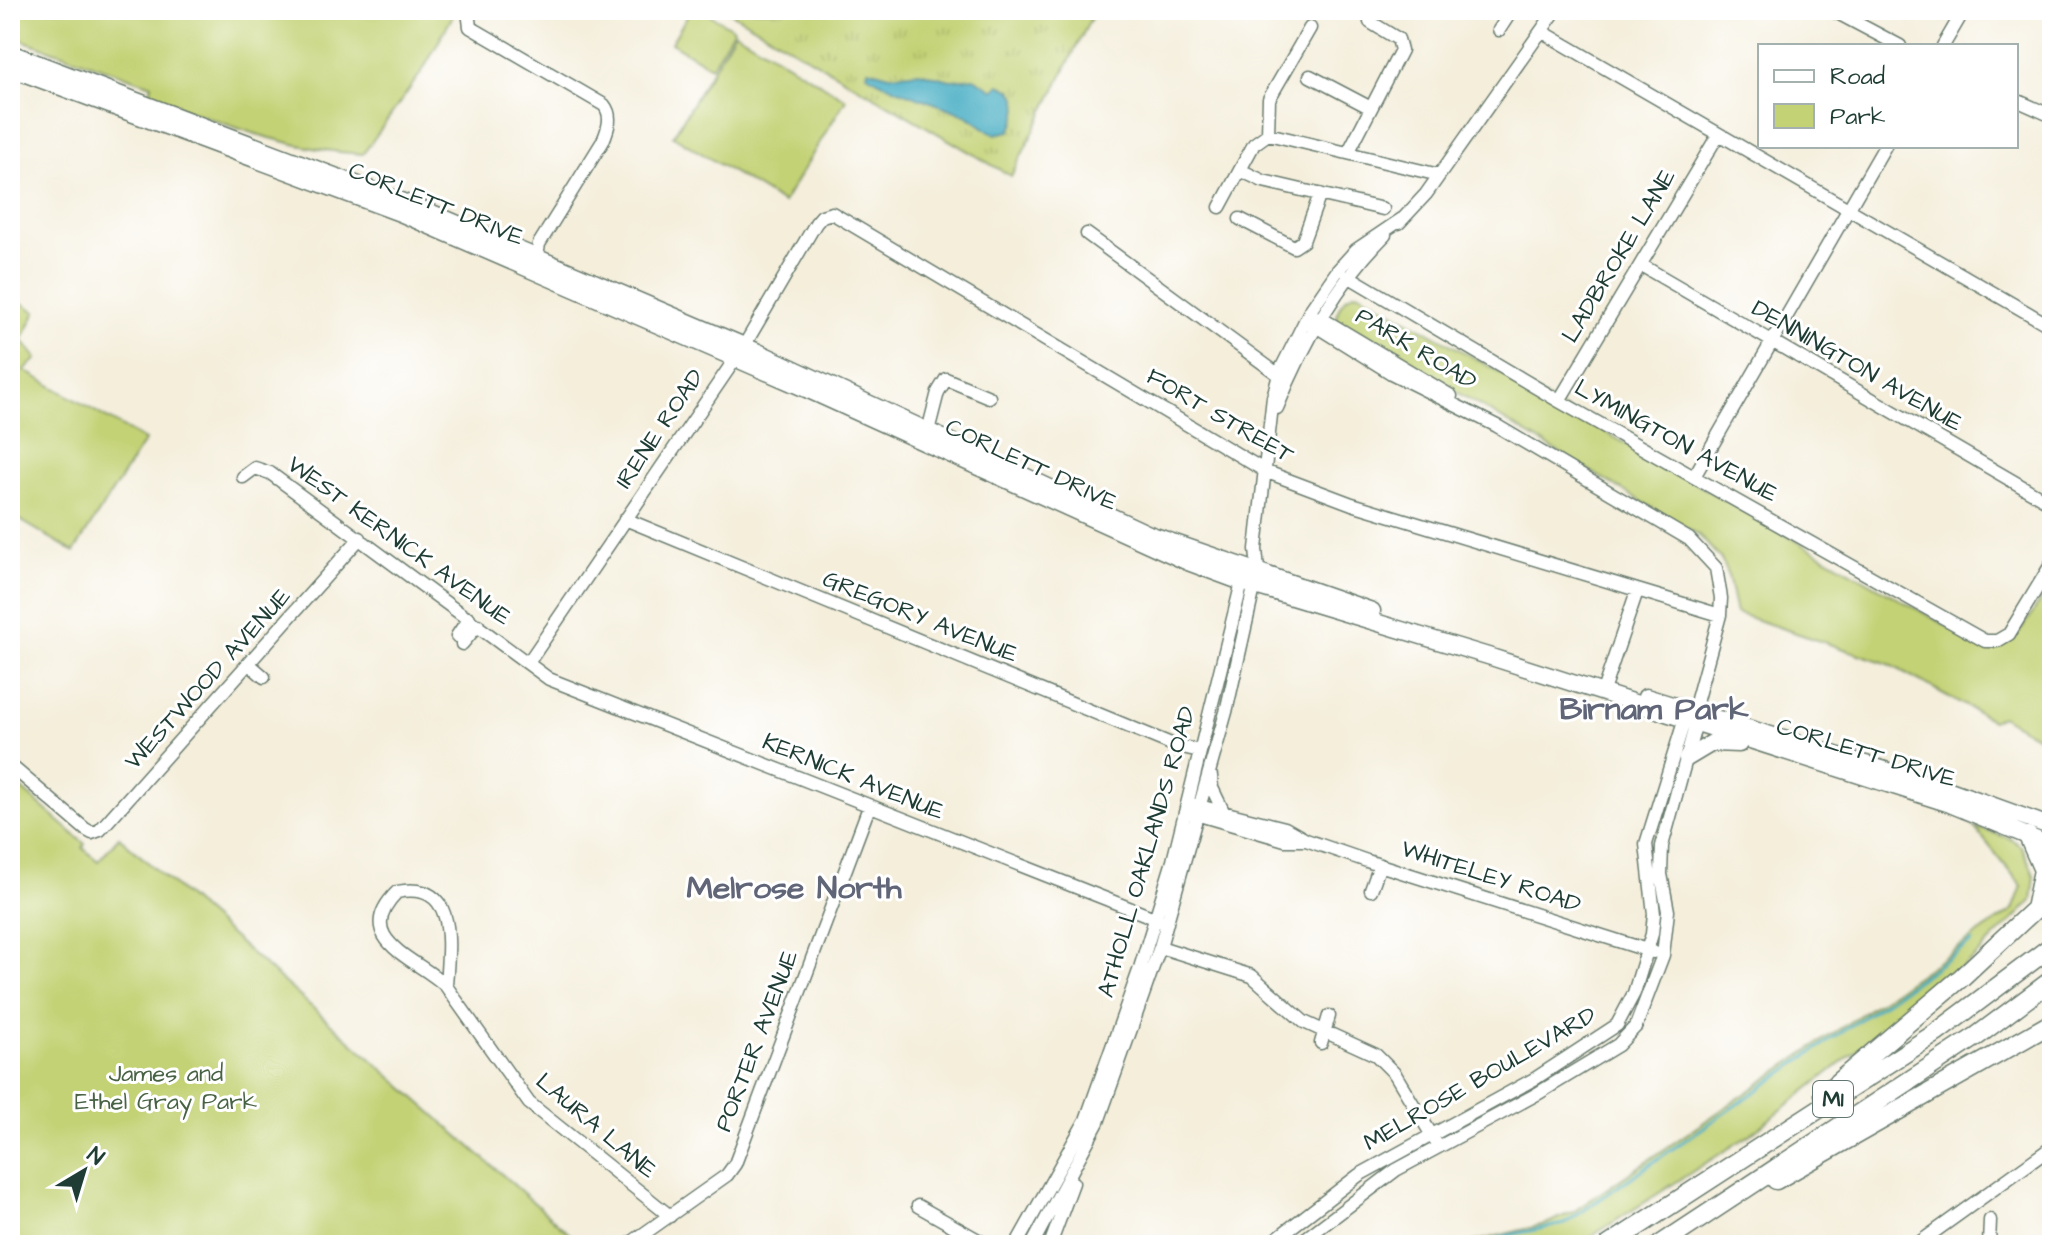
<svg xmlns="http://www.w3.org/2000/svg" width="2062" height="1255" viewBox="0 0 2062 1255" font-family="'Architects Daughter',sans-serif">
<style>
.grass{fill:url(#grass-tufts);stroke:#718854;stroke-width:2}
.park{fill:#c3d274;stroke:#718854;stroke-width:2}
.water{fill:#41aac1;stroke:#30747a;stroke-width:2}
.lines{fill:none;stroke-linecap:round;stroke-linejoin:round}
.stream{stroke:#41aac1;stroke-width:3}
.minor-casing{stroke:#6a7b6e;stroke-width:15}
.major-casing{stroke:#6a7b6e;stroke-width:19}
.highway-casing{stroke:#6a7b6e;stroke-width:21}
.minor{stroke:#fff;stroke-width:12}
.major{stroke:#fff;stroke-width:16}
.highway{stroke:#fff;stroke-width:18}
.labels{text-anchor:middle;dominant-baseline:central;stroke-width:6;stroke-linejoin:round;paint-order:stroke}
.shield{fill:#fff;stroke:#627771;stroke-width:2}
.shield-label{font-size:22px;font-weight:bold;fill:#1f3d34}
.street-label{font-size:24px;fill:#1f3d34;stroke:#fff}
.park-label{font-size:24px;fill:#486244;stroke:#fff}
.district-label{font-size:32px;font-weight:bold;fill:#606577;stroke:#fff}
</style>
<defs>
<pattern id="grass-tufts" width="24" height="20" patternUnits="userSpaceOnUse" patternTransform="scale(2)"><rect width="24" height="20" fill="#c3d274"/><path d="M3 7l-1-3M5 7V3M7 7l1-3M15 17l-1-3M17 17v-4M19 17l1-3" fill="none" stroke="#a7b565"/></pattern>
</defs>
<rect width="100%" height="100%" fill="#fff"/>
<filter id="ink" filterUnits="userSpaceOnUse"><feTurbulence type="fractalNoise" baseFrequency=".0125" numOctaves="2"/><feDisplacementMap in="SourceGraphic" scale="16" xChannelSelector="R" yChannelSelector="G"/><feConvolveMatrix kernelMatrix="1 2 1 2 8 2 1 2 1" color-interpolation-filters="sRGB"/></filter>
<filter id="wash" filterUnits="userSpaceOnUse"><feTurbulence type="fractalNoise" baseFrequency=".006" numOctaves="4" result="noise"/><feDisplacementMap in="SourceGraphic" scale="32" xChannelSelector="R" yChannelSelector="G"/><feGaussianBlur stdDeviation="1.8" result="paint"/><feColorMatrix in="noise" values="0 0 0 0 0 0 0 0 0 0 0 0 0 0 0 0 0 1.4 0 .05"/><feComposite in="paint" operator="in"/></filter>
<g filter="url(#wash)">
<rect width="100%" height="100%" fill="#f4eedb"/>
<path class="grass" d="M726 10H1095L1011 176Z"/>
<path class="park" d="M10 10H456L423 70 363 154C286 150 220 122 149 96L152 85 10 36Z
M691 10H702L734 29 711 67 671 43Z
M735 32 846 99 783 203 673 136Z
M1358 292 1982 646C2021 650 2035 607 2052 578V745L2001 716 1992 720 1986 717 1889 664 1736 613 1727 571 1720 558 1700 536 1338 322C1334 309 1346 294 1358 292Z
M10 296 36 312 22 340 37 359 24 370 145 440 74 552 10 514Z
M10 779 85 844 83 848 98 861 119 837 582 1245H10Z
M1974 827 2009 838 2022 847 2035 876 2032 901 1971 961 1748 1136 1578 1245H1461L1546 1224 1573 1212 2013 910 2022 886Z"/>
<path class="water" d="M868 69 890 75 919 72 951 80 974 78 994 90 999 84C1023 92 1021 112 1010 131L996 134C984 130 976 120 965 115 931 100 899 94 867 74Z"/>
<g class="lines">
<path class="stream" d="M1482 1245 1506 1236 1564 1224 1972 942"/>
</g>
</g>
<g filter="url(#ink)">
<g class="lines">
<defs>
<path id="minor" d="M1832 10 1900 46
M468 11 470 27 604 105C613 116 608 129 603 141L539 244 536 264
M1499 30 1512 10
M1541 31 2052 327
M1943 46 1964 10
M1310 76 1369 107
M2016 100 2052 116
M1268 134 1269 99 1310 28
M1349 151 1401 50 1398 39 1370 22
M1240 170 1263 181 1383 209
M1220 207 1254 144 1268 134 1439 175
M1240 219 1294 247 1303 241 1320 194
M1399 223 1426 194 1556 10
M1087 234 1279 375
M1641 265 2052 504
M1348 276 1559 401 1985 641H1997L2009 634 2052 563
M1319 317 1451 396
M1559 401 1718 135
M1277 408C1302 346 1338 282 1385 235
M928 431 938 392 946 379 989 397
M1695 475 1885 146
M243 477 255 468 270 473 549 679 1167 923
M625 519 1171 744 1199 751
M457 636 469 618
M462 644 478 625
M528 663 744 346 816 223 822 216 832 213 1267 472 1352 504 1720 615
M249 664 264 677
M1605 685 1637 591
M10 765 85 829 92 833 100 830 360 538
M1211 776 1212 788 1223 811
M1195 805 1285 828 1306 840 1367 861 1653 952
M1189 812 1285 840H1303
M1371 890 1380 865
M1160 947 1252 976 1304 1022 1376 1055 1395 1074 1434 1139
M446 986C448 948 460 880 397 892 349 940 419 959 446 986L529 1103 670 1216
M1321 1043 1329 1016
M918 1206 987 1245
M628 1245 727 1175 735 1164 869 807
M1016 1245 1086 1120 1140 968 1173 861 1244 574
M1032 1245 1098 1122 1160 947 1226 712 1258 570 1256 549 1273 397 1280 371 1310 311 1338 270 1356 250 1402 219
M1050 1245 1073 1183
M1268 1245 1359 1175 1536 1078 1617 1025 1634 993 1652 934 1654 914 1646 844 1687 712
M1297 1245 1396 1170 1537 1094 1618 1045 1636 1026 1663 955 1668 911 1661 874 1662 846 1696 723 1697 699 1720 615 1721 598 1716 568 1689 539 1497 426 1391 373 1306 320
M1916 1245 2052 1147
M1989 1245 1990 1220"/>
<path id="major" d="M10 53 432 213 756 351 1149 534 1372 611
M10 68 400 213 813 392 1188 562 1242 582 1488 656 1950 804 2052 846
M1646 697 1944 788 2052 827
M1687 758 1712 743 1739 744"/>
<path id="highway" d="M2028 836 2043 870 2035 909
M1824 1094 1962 977 2052 893
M1776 1180 2052 1023
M1609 1245 1936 1033 2052 946
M1660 1245 1977 1036 2052 980"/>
</defs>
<use href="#minor" class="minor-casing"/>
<use href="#major" class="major-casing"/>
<use href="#highway" class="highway-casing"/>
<use href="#minor" class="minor"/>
<use href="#major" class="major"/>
<use href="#highway" class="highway"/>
</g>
</g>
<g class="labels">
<rect class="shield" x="1813" y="1081" width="40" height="36" rx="6"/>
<g class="shield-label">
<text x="1833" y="1099">M1</text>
</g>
<g class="street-label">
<text transform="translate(436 204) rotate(22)">CORLETT DRIVE</text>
<text transform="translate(1619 256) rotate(-59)">LADBROKE LANE</text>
<text transform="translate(1416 349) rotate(31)">PARK ROAD</text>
<text transform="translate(1857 366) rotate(30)">DENNINGTON AVENUE</text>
<text transform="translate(1220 416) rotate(30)">FORT STREET</text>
<text transform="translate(660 429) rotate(-56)">IRENE ROAD</text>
<text transform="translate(1676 441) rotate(29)">LYMINGTON AVENUE</text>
<text transform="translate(1031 465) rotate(25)">CORLETT DRIVE</text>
<text transform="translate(399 541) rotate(36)">WEST KERNICK AVENUE</text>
<text transform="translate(920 617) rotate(22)">GREGORY AVENUE</text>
<text transform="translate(208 679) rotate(-48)">WESTWOOD AVENUE</text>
<text transform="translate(1866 753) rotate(17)">CORLETT DRIVE</text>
<text transform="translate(853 777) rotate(22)">KERNICK AVENUE</text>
<text transform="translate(1147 852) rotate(-74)">ATHOLL OAKLANDS ROAD</text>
<text transform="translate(1491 877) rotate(18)">WHITELEY ROAD</text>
<text transform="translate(757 1041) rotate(-69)">PORTER AVENUE</text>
<text transform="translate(1480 1079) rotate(-30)">MELROSE BOULEVARD</text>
<text transform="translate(596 1126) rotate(40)">LAURA LANE</text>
</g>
<g class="park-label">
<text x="166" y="1074">James and<tspan x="166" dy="28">Ethel Gray Park</tspan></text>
</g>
<g class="district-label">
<text x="1654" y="709">Birnam Park</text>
<text x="794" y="888">Melrose North</text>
</g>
</g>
<rect width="2062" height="1255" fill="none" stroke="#fff" stroke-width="40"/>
<rect x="1758" y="44" width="260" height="104" fill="#ffffff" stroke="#a5b1ae" stroke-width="2"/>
<rect x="1774" y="70" width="40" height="12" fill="#ffffff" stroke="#a5b1ae" stroke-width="2"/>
<text x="1830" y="84" font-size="24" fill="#1f3d34">Road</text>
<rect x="1774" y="104" width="40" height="24" fill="#c3d274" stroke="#a5b1ae" stroke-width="2"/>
<text x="1830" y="124" font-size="24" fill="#1f3d34">Park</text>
<g transform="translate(84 1171) rotate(38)" stroke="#ffffff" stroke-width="6" paint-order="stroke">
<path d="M0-6L14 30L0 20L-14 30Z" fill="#1f3d34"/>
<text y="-12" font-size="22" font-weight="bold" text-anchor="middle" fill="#1f3d34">N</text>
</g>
</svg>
